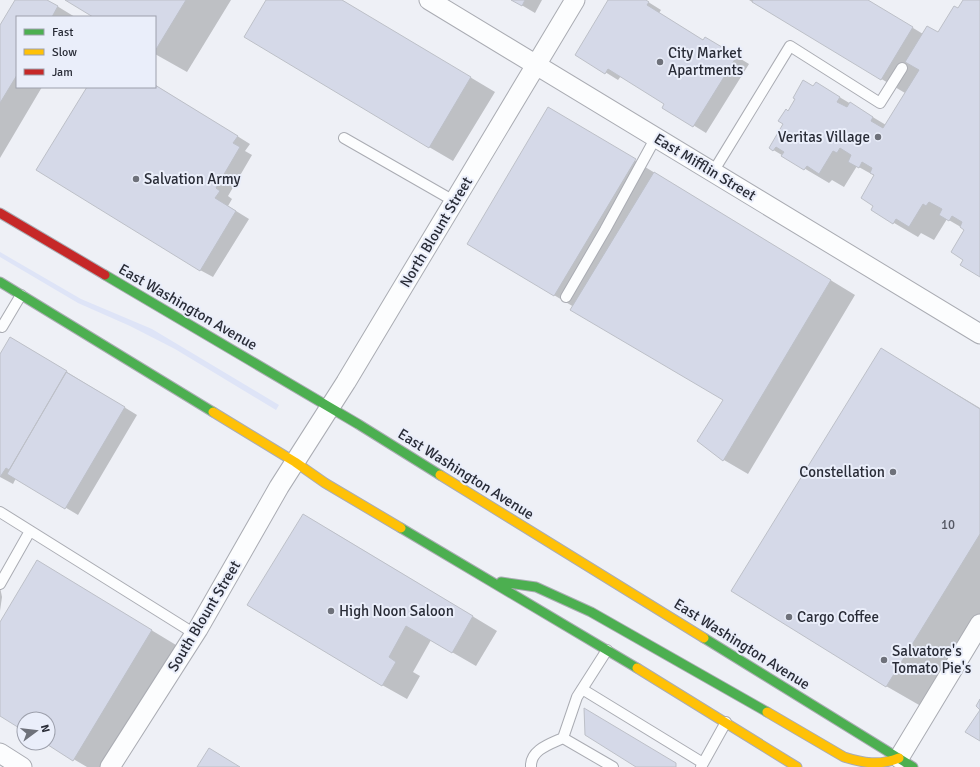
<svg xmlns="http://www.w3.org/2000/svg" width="980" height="767" viewBox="0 0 980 767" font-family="Signika,sans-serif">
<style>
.green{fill:#dee4f7}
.shadow{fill:#0003}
.building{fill:#d5d9e8;stroke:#bdc0c8}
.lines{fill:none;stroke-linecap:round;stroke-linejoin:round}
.lane-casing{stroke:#aaacb3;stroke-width:12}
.street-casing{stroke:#aaacb3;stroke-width:21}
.fast-casing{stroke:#aaacb3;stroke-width:11}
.slow-casing{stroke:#aaacb3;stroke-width:11}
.jam-casing{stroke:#aaacb3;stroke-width:11}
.lane{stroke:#fcfdfe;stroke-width:10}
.street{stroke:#fcfdfe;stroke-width:19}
.fast{stroke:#4caf50;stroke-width:9}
.slow{stroke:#ffc107;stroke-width:9}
.jam{stroke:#c62828;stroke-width:9}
.poi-dot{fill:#6e717a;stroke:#eaeefa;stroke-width:1.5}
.labels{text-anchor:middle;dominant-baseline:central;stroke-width:4;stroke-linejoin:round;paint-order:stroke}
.number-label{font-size:13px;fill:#545763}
.poi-label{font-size:15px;fill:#292c37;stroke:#eaeefa;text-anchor:start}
.street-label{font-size:15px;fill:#292c37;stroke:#eaeefa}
</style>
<rect width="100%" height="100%" fill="#eef0f6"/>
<path class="green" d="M0 252 81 299 152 329 279 405 276 410 175 349 130 326 78 303 0 257Z"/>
<path class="shadow" d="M16 0H47L75 17H17V87H42L0 158V26Z
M67 0H231L187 72 155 54V17H95Z
M267 0H341L495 92 453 161 429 147Z
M513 0H542L535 13Z
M609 0H645L661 10 659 13 704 41 718 45 749 64 706 133 664 107 666 104 621 76 618 80 576 54Z
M749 0H867L923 34H939L958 9 964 0H980V275L965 260 966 230 947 219 934 240 921 233 918 237 872 210 875 205V176L857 166 844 187 832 180 829 183 770 148 785 124 788 112 814 87 816 83 886 125 905 93Z
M155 85 250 144 245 151 252 155 228 196 232 199 228 206 249 219 213 277 200 270 88 87H155Z
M573 123 855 295 748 474 724 460 698 441 725 400 574 307 468 244Z
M23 345 137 415 78 515 16 478 13 484 0 477V356Z
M881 349 980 408V636L933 713 886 686Z
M328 529 497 631 476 666 431 640 413 672 420 676 407 699 382 685Z
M62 576 176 645 102 767H87L46 743H48V719H24V729L0 715V624Z
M0 587 2 597 0 611Z"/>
<path class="building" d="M15 0H47L58 6 52 17H17V75L0 103V25Z
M65 0H186L155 51V17H93Z
M266 0H342L471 77 429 148 244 37Z
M511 0H525L522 6Z
M608 0H646L649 2 647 5 703 40 705 37 737 56 693 127 662 108 664 104 608 69 605 74 575 55Z
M753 0H868L913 27 881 80 752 2Z
M963 0H980V277L960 265 963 260 951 252 964 230 960 227 962 222 952 216 949 221 939 215 942 209 929 202 926 206 923 204 909 227 896 219 893 224 871 210 873 206 861 198 874 175 870 173 872 168 862 162 859 168 848 162 851 155 840 148 837 153 833 151 819 174 807 166 804 170 781 156 784 152 776 147 773 151 769 148 783 124 778 121 786 109 788 111 795 99 793 98 803 80 813 86 816 82 840 97 837 102 847 107 850 102 873 117 871 121 883 128 919 70 905 62 927 26 938 32 954 6 958 8Z
M155 85 238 136 233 143 240 147 216 188 220 191 215 198 236 211 200 271 36 170 87 87H155Z
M548 107 636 159 554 296 467 244Z
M654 172 831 280 723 461 697 441 723 400 570 310Z
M10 337 67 371 9 470 6 468 0 477V354Z
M881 348 980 409V534L886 687 731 591Z
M66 372 125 407 65 509 7 474Z
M303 514 473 616 452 653 406 626 389 657 396 662 382 686 247 605Z
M37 560 152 630 73 761 45 743H48V719H24V731L0 716V622Z
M980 699V741L965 732 980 710 976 706Z
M584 708 676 763V767H636L585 735Z
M209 748 240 767H197Z"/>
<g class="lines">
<defs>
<path id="lane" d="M344 138 454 201
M713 172 790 46 880 103 902 68
M566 297 605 230 656 137
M2 327 21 295
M0 512 195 634
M0 584 30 531
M607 650 577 697 563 738 613 767
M582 689 703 763
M531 767C530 750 550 744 563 738
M701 767 726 722"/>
<path id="street" d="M429 0 980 334
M0 753 22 767
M899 758 980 624
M110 767 198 629 279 487 346 382 575 0"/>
<path id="fast" d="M105 275 358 424 440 475
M0 282 213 412
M401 528 637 668
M501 582 536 587 591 612 767 712
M704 638 913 767"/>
<path id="slow" d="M213 412 295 462 325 483 401 528
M440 475 704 638
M637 668 797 767
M767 712 844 757C863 763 880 766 899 758"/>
<path id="jam" d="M0 213 105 275"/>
</defs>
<use href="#lane" class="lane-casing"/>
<use href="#street" class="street-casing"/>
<use href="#fast" class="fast-casing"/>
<use href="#slow" class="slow-casing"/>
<use href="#jam" class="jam-casing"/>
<use href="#lane" class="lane"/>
<use href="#street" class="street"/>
<use href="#fast" class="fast"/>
<use href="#slow" class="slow"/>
<use href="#jam" class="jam"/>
</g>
<g class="poi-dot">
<circle cx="660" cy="62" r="4"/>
<circle cx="878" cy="137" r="4"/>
<circle cx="136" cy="179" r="4"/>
<circle cx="893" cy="472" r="4"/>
<circle cx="331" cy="611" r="4"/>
<circle cx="789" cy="617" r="4"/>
<circle cx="884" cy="660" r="4"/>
</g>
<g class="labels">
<g class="number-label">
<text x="948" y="525">10</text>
</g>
<g class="poi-label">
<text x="668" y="53">City Market<tspan x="668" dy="17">Apartments</tspan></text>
<text x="870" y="137" text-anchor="end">Veritas Village</text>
<text x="144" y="179">Salvation Army</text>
<text x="885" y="472" text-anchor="end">Constellation</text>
<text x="339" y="611">High Noon Saloon</text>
<text x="797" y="617">Cargo Coffee</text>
<text x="892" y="651">Salvatore's<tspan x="892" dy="17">Tomato Pie's</tspan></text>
</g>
<g class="street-label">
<text transform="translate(705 167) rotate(31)">East Mifflin Street</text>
<text transform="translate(436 232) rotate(-59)">North Blount Street</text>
<text transform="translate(188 307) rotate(30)">East Washington Avenue</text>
<text transform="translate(466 474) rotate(32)">East Washington Avenue</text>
<text transform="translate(204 616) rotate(-59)">South Blount Street</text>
<text transform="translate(742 644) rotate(32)">East Washington Avenue</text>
</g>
</g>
<rect x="16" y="16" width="140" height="72" fill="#eaeefa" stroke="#9da0ac"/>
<rect x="24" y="29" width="20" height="6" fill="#4caf50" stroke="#9da0ac"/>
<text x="52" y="36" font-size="12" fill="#292c37">Fast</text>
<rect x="24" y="49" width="20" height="6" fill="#ffc107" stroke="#9da0ac"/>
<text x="52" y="56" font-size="12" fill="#292c37">Slow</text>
<rect x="24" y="69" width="20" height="6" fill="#c62828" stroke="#9da0ac"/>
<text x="52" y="76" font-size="12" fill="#292c37">Jam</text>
<g transform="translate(36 731) rotate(75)"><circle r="19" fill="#eaeefa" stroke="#9da0ac"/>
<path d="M0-3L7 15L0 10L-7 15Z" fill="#6e717a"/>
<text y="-6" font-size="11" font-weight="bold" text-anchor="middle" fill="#292c37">N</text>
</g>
</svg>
